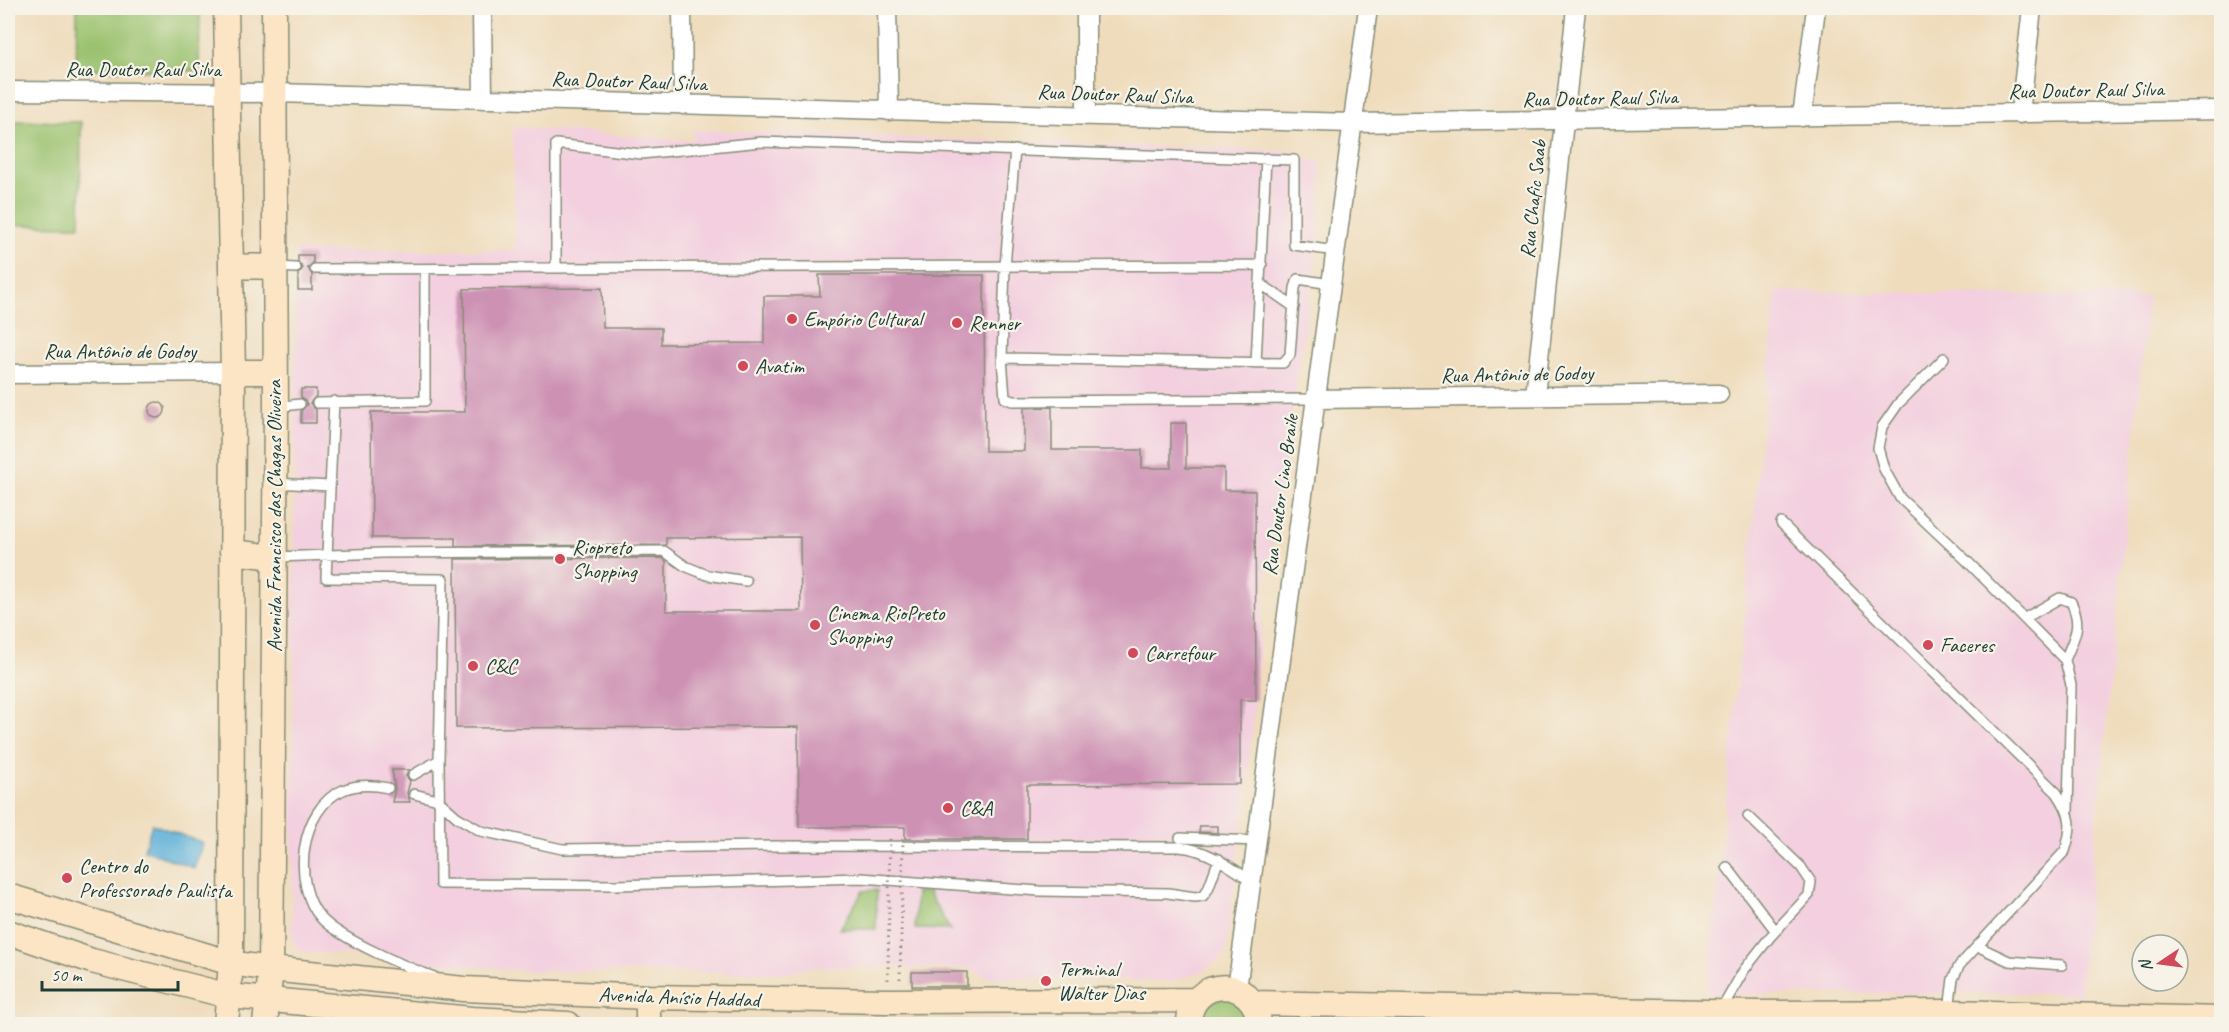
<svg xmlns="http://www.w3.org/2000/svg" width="2229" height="1032" viewBox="0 0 2229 1032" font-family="Caveat,sans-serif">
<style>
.built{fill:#f3cfdf}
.green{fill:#9ac16d;stroke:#5c7f50;stroke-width:1.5}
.water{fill:#5eb1da;stroke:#3e7787;stroke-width:1.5}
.building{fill:#cd91b4}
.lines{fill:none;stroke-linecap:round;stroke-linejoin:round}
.service-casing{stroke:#878c78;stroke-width:12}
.minor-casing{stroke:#878c78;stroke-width:21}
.secondary-casing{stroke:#878c78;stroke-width:27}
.path{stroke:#878c78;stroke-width:3;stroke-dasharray:1.5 4.5;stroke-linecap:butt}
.service{stroke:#fff;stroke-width:9}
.minor{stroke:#fff;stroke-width:18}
.secondary{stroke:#fce5c4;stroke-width:24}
.path-bridge{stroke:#878c78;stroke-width:3;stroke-dasharray:1.5 4.5;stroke-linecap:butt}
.poi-dot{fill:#d1495b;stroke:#f7f3e8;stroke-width:2}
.labels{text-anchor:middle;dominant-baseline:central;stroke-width:4.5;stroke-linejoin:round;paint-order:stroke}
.street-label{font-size:21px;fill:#1f3d34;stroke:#f7f3e8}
.poi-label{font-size:21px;fill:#1f3d34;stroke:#f7f3e8;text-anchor:start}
</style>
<rect width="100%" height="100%" fill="#f7f3e8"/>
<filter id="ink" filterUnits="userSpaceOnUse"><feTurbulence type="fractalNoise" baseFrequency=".0167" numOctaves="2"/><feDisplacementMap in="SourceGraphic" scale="12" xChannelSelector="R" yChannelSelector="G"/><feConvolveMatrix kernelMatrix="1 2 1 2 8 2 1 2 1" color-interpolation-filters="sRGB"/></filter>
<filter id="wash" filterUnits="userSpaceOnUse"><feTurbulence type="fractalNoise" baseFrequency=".008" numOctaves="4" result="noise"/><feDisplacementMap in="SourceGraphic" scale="24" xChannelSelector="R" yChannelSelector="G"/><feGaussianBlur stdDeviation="1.35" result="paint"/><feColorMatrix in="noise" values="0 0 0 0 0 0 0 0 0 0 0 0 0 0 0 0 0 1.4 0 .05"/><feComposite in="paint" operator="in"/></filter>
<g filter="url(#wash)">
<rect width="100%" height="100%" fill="#efdcbc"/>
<path class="built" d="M513 127 693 141 694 130 1280 151 1321 163 1319 235 1265 589 1246 798 1225 955 1201 972 1172 981 986 977 970 968 807 967 791 973 527 971 299 951 292 938 296 249 315 251 515 250Z
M1776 291 2148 297 2080 993 1707 994Z"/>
<path class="green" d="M77 8H200L199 71 76 69Z
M8 121 81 122 80 226 8 225Z
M877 890 876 929H840L863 891Z
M916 892H928L950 930 915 929Z
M1236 997 1252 1024H1196L1209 998Z"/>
<path class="water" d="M152 824 203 843 194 868 144 850Z"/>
<g id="blocks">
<path class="building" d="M298 255H313V263L308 268 312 275V290H298V274L303 268 298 262Z
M819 275H984L985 451H1024V408L1052 407V450H1142V468H1171V423H1186V468H1224V490L1255 491 1256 700H1240V784L1027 785V839H905V827H799L798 727 456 728 455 559 662 558 666 561V611H801L800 537 666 538V545L455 546V538H372L371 412H465L464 289 602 288 603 328H661V344L764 343V296H820Z
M301 389H316V396L310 403 316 410V423H301V411L307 404 301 397Z
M149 410a8 8 0 1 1 16 0a8 8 0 1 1-16 0Z
M392 770H409L406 776 410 781 407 793 410 802H392L395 789Z
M1200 826H1218V833L1199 832Z
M912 972H967V986H912Z"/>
</g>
</g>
<g filter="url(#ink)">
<use href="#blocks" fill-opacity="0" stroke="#878c78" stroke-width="1.5"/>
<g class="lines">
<defs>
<path id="service" d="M1015 150 1005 266 1002 358 1005 398 1012 401 1315 399
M275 267 296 268
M556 267V144L641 154 761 142 1294 160V245L1335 251
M315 269 1262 265
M1261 284 1294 307
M1002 358 1283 363 1290 355 1295 288 1298 279 1331 284
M1944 358 1898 404 1882 427 1878 448 1884 469 1900 498 1966 560 2065 660 2071 685 2068 810
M1256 363 1266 158
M334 401 326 578 443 579 439 760 440 884 617 885 861 878 1039 891 1168 893 1195 897 1203 896 1208 889 1219 859
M317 403 425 401V271
M276 407 300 404
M275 483 330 486
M1781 523 2057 793C2072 815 2073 826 2065 851L1959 966 1953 979 1949 1010
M276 557 383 553 664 551 685 566 707 575 746 581
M2025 618 2060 598 2071 602C2083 626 2074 637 2065 660
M413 775 439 760
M388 788C374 785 357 784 343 790 300 808 291 884 321 918 340 939 406 967 434 977
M414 794 438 800 457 817 481 831 562 849 779 846 1179 847C1206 849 1228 865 1250 880
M1180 838 1257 841
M1727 867 1775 930
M1977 946 2009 961 2062 965
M1721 1010 1744 970 1770 937 1809 895 1811 882 1801 867 1748 816"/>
<path id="minor" d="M482 8 483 99
M682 8 683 105
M887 8 889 111
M1086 8V116
M8 91 276 93 1352 123 2222 110
M2020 114 2032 8
M1802 117 1816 8
M8 374 233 372
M1535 396 1576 8
M1315 399 1719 394
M1237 989 1368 8"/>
<path id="secondary" d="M232 266 275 267
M233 372H275
M232 552 274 557
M8 896 231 963 271 969 464 989 648 997 887 1001 1196 1000
M8 932 92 961 229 996 472 1019 568 1024
M648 997V1024
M1254 1003 1760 1013 1949 1012 2222 1019
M226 1024 231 963 233 372 226 8
M265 1024 271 969 276 407 274 8
M1189 1024C1189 976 1256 974 1259 1024"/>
</defs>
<use href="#service" class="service-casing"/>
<use href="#minor" class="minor-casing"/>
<use href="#secondary" class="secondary-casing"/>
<path class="path" d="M900 979 902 893
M888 980 889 893"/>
<use href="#service" class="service"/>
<use href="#minor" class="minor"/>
<use href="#secondary" class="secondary"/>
<path class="path-bridge" d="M889 888 890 839
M902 888 903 838"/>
</g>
</g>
<g class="poi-dot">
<circle cx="792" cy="319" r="6"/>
<circle cx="957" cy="323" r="6"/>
<circle cx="743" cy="366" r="6"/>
<circle cx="560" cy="559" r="6"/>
<circle cx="815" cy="625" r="6"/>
<circle cx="1928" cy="645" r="6"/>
<circle cx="1133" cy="653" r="6"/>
<circle cx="473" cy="666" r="6"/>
<circle cx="948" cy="808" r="6"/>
<circle cx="67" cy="878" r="6"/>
<circle cx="1046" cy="981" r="6"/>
</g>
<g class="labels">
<g class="street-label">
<text x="143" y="69">Rua Doutor Raul Silva</text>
<text transform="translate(629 81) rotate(2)">Rua Doutor Raul Silva</text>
<text transform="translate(2086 90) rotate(-1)">Rua Doutor Raul Silva</text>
<text transform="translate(1115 94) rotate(2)">Rua Doutor Raul Silva</text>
<text transform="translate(1600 98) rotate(-1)">Rua Doutor Raul Silva</text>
<text transform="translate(1533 199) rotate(-84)">Rua Chafic Saab</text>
<text x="120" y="351">Rua Antônio de Godoy</text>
<text transform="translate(1517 374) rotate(-1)">Rua Antônio de Godoy</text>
<text transform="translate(1280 495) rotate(-82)">Rua Doutor Lino Braile</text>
<text transform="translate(274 516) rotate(-90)">Avenida Francisco das Chagas Oliveira</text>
<text transform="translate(679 997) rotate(2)">Avenida Anísio Haddad</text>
</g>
<g class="poi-label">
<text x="804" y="319">Empório Cultural</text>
<text x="969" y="323">Renner</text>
<text x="755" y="366">Avatim</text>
<text x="572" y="547">Riopreto<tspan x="572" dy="24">Shopping</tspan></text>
<text x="827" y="613">Cinema RioPreto<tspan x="827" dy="24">Shopping</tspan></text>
<text x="1940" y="645">Faceres</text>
<text x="1145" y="653">Carrefour</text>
<text x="485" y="666">C&amp;C</text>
<text x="960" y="808">C&amp;A</text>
<text x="79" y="866">Centro do<tspan x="79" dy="24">Professorado Paulista</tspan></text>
<text x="1058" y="969">Terminal<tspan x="1058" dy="24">Walter Dias</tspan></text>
</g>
</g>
<rect width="2229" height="1032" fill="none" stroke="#f7f3e8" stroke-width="30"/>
<g transform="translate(2160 963) rotate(257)"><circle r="28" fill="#f7f3e8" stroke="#a1aaa0" stroke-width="1.5"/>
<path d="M0-4.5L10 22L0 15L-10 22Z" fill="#d1495b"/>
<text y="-9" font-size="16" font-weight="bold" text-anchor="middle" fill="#1f3d34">N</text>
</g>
<path d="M42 981v9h136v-9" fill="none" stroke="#1f3d34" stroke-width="3"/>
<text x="51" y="981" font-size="18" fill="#1f3d34" stroke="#f7f3e8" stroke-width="4.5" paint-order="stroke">50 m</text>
</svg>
